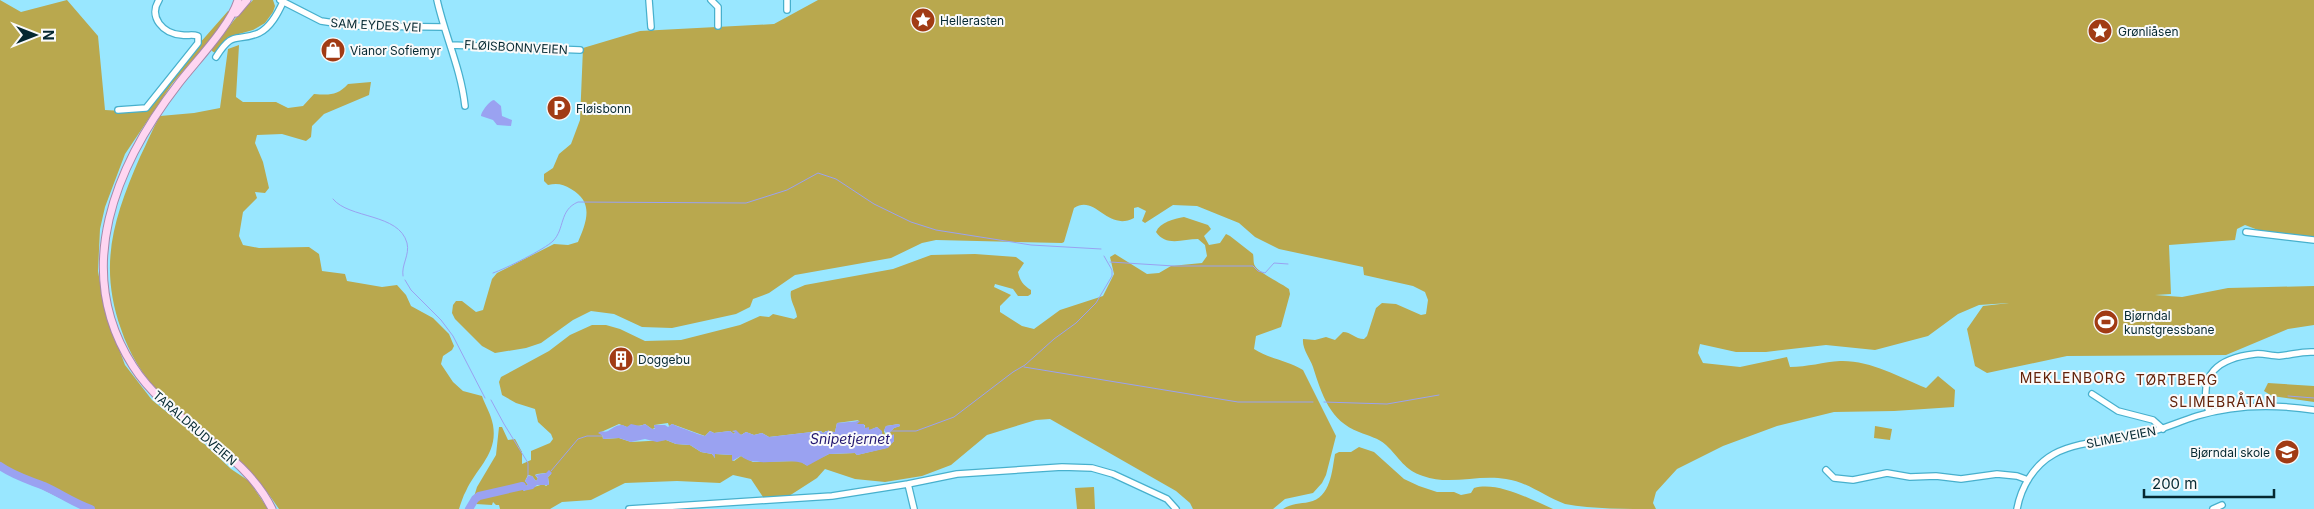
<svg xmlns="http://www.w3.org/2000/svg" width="2314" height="509" viewBox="0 0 2314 509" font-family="Inter,sans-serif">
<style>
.green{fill:#b9a84e;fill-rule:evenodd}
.water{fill:#9aa2f1}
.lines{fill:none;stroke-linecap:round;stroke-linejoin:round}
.stream{stroke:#9aa2f1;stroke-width:1}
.river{stroke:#9aa2f1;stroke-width:8}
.minor-casing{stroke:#47b0cd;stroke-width:8}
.major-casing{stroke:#a687a8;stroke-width:9}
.minor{stroke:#fff;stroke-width:5.5}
.major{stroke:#fed6f1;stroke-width:7}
.labels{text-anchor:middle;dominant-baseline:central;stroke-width:4;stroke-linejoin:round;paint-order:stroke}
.poi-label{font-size:12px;fill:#052831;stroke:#fafafa;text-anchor:start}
.street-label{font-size:12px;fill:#052831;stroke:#fafafa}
.neighbourhood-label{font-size:14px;letter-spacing:1px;fill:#63220a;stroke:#fafafa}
.water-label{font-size:14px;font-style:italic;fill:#22166f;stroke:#fafafa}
</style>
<rect width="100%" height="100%" fill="#99e7ff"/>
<path class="green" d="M0 0 21 12 67 0 98 36 105 110 139 112 148 109 184 61 228 11H230L221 27 172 84 125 154 105 207 100 229 98 271 105 312 125 365 152 400 195 435 231 469 249 481 268 509H82L0 468Z
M253 0H273L275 6 273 12 265 23 253 30 228 37 215 53 212 51V49L235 19Z
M818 0H2314V238L2266 233 2245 225 2237 229 2235 240 2169 245 2171 294 2155 295 2182 297 2228 288 2314 286V325L2288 329 2226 355 2067 356 1987 373 1975 366 1967 329 1983 306 2009 303 1979 305 1958 314 1928 336 1875 350 1826 345 1766 352H1736L1700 344 1698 353 1703 363 1740 367 1787 357 1790 367C1807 367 1824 362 1840 361 1870 360 1899 377 1926 388L1938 376 1955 390 1954 407 1894 411 1834 412 1777 426 1723 446 1677 469 1656 492 1653 503 1656 509C1627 509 1593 509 1565 504 1545 497 1528 482 1506 479 1478 474 1450 486 1423 476 1404 470 1400 458 1386 445 1378 438 1369 436 1359 432 1330 421 1322 395 1313 367 1310 358 1302 349 1303 339L1315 340 1326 337 1335 340 1343 332C1351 332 1355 339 1364 339L1367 336 1376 308 1382 303 1396 304 1421 315 1426 314 1428 300 1425 292 1413 286 1364 275 1363 267 1279 249 1255 237 1239 223 1197 206 1173 205 1145 223 1142 221 1146 211 1138 207 1134 208V218C1107 232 1096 194 1074 208L1064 242 1062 243 936 240 922 243 891 258 795 275 769 293 753 299 750 307 736 314 672 328 642 327 614 314 591 311 573 320 541 343 526 348 495 353 482 346 455 319 452 313 453 305 456 301H462L476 312 483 310 492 279 497 273 554 244 568 245 578 242C587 221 594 202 571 189 563 184 557 183 548 185L544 181V174L553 168 559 154 571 144 580 120 583 48 640 31 774 24Z
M239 45 236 97 243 102H276L288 108 303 106 314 94C329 95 337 96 348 84L371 82 369 95 324 114 312 126 311 137 306 141 282 134 257 135 255 143 263 162 269 188 265 193 255 192 257 198 243 212 239 236 243 245 259 248 309 247 319 254 322 271 345 274 347 281 382 287 397 285 406 295 411 306 433 318 449 334 454 346 452 350 443 356 441 364 453 382 463 391 482 396C485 405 491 414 493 425 498 454 477 467 466 491 463 496 461 503 459 509H279C266 490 253 472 236 457 211 435 183 417 160 393 142 375 129 353 121 329 98 264 114 217 140 157 147 143 152 130 160 116L194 113 220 108 228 49Z
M1184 217 1208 225 1211 229 1204 236 1209 245 1220 243 1226 234 1230 236 1253 254C1254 259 1253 263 1255 266 1258 272 1282 284 1289 289L1290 294 1281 327 1256 336 1254 349C1269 359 1287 360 1303 370L1336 436 1326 475 1322 483 1313 493 1285 499 1273 509H1193L1190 503 1176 491 1050 419 1036 420 987 435 951 465 922 476 885 482 855 479 825 469 817 478 789 496 763 497 751 479 733 475 720 483 677 481 625 483 591 500 562 502 550 509H500L499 505H496L493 502 492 505 476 504 473 500 477 487 496 455 499 427H502L508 440 515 439 522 452V464L531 460V451L550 443 553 439 551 434 538 422 535 409 516 403 502 395 499 382 501 377 549 351 570 335 592 325H606L620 329 645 341 681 340 740 325 760 316 769 317 773 314 794 319 797 317C796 308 789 300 791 291L805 285 893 269 931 255 975 254 1016 257 1024 263 1018 272C1020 281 1023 285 1031 290V294L1028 296H1018L1013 289 995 284 994 287 1011 295 1000 306V312L1022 326 1034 329 1060 310 1103 296 1114 274 1110 257 1115 254 1147 274 1159 273 1171 266 1202 263 1207 256 1205 245 1198 239C1183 239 1166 247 1156 232 1160 222 1174 219 1184 217ZM859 420 856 422 857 425H865V428L870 430 877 427 881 431 883 441 880 445 885 442V438L889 436 885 434 884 431 886 426 899 424 900 426 894 428 890 432 891 436H894V441L886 448 857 455 855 453 829 454 806 465 800 461 753 462 741 456 734 461 732 460 733 455 715 454V458L712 454 701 452 690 445 676 444 666 440 631 442 619 438 603 439 602 434 599 433 619 424 627 427C634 425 639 427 645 424L652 429 655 428 654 425 668 423 669 426 672 424 705 436 710 431 714 433 730 431 734 434 735 432H732L735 431 741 435 746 432 754 435 762 433 769 437 821 431 823 433 826 431 835 432 837 423ZM546 473 551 474 548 477 549 484 546 486 543 484C537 487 529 487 524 491L522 487 528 485 525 481 528 475 532 476 536 481 538 479 535 475 537 474Z
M2268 383 2314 386V402L2272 396 2264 391Z
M1875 426 1892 429 1890 440 1874 438Z
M1359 447 1374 452 1404 479 1419 486 1437 492H1454L1461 495 1471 493 1474 488C1498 481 1532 500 1553 509H1283C1292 503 1300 504 1309 502 1331 498 1332 470 1335 454L1339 452H1351Z
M1094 487 1095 509H1077L1075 488Z"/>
<path class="water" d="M494 100 501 106 502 116 512 120 511 126 497 125 493 120 481 116C481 112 490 100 494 100Z
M860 421 857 424H864L865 428 869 427V430L877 427 882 431 883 441 880 445 885 442V438L889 436 884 430 886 426 899 424 900 426 894 428 890 432 891 436 894 434V441L888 448 857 455 855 453 829 454 807 466C795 454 756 470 741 456L732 461V455L715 454V458L712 454 701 452 690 445 676 444 666 440 657 442 645 439 631 442 619 438 603 439V436L598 433C602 430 604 433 608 431 614 427 620 422 627 427L631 424 640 426 645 424 652 429H655L654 425H665L668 427 672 424C679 427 700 435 705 436L710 431 714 433 730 431 734 434 735 432 732 431 736 430 741 435 746 432 754 435 762 433 769 437 820 431 823 433 829 430V432H835L837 423Z
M549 470 552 473 548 477 549 485H537L533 489 523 491V486L528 485 525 481 528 476H532L536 481 538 478 535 475 546 473Z"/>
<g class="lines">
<path class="stream" d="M333 199C349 219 399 213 407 243 410 255 401 265 403 276
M1110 262 1174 266H1253L1258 271 1265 273 1274 263 1288 264
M493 273C505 269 545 249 553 241 565 229 559 210 578 202L746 203 787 190 818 173 836 179 874 204 911 222 936 230 1031 245 1101 249
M405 280 411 290 441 320 453 336 485 398
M1024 367 1238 402H1313
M2288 396 2314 398
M491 400 504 424 528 463V476
M1324 402 1387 404 1439 395
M891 431H916L954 417 1013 372 1025 365 1054 339 1076 323 1096 303 1112 276V270L1104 256
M551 471 578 439 587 436H602"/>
<path class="river" d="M0 466C14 476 29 480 44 486 60 493 73 503 91 509
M469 509 475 499 479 496 522 486"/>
<defs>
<path id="minor" d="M280 0 321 21 354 26 443 27
M437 0C445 36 461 69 465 106
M649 0 651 27
M711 0 718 7V26
M787 10V0
M451 45 580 50
M216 57C234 29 235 43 259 33 271 27 278 13 283 2
M118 110 146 108 198 43V36C192 34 188 36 182 35 163 34 148 17 159 0
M2246 232 2314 240
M2092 394 2118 411 2153 420 2163 429
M2209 412C2197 374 2219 358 2255 354 2263 353 2271 356 2279 356 2291 355 2302 351 2314 352
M1826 470 1834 478 1853 480 1887 473 1910 477 1936 476 1961 479 1997 474 2017 476 2028 480
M908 484 914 509
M629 509 832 496 908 484 957 474 1062 467 1092 468 1113 474 1167 499 1176 509
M2017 509C2021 487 2034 465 2054 454 2080 440 2111 442 2139 435 2159 431 2178 422 2197 416 2236 404 2274 404 2314 410
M2213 509 2222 505"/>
<path id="major" d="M238 0C231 25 196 61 179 83 116 164 71 270 133 366 169 423 244 450 272 509
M236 13 247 0"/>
</defs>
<use href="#minor" class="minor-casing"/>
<use href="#major" class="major-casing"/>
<use href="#minor" class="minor"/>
<use href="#major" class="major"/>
</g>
<defs>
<symbol id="sight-disc" viewBox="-11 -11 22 22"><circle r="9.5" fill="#a13b14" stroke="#fafafa"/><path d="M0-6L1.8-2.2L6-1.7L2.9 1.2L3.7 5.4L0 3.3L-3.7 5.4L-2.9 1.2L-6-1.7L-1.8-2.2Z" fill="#fff"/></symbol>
<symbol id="shop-disc" viewBox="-11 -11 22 22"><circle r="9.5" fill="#a13b14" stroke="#fafafa"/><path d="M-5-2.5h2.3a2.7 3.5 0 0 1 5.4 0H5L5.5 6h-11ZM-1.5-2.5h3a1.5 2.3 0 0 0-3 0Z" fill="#fff"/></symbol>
<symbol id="parking-disc" viewBox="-11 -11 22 22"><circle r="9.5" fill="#a13b14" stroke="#fafafa"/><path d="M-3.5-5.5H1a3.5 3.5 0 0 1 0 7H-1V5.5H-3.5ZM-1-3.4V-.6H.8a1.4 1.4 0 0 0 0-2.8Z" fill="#fff"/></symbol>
<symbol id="stadium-disc" viewBox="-11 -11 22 22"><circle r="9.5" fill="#a13b14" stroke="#fafafa"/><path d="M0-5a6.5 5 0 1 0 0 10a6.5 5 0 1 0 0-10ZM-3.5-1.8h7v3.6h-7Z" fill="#fff"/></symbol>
<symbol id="building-disc" viewBox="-11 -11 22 22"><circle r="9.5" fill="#a13b14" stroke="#fafafa"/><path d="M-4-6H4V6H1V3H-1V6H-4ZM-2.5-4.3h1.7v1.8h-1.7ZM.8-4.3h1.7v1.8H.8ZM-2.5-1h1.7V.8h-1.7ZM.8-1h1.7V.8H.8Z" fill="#fff"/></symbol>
<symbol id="school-disc" viewBox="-11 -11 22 22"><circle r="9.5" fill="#a13b14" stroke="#fafafa"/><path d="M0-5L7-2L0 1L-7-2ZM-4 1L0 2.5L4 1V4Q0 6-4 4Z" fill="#fff"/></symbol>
</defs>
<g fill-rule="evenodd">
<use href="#sight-disc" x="909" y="6" width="28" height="28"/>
<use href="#sight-disc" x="2086" y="17" width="28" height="28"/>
<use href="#shop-disc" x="319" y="36" width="28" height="28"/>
<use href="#parking-disc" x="545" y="94" width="28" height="28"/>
<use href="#stadium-disc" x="2092" y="308" width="28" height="28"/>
<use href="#building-disc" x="607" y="345" width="28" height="28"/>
<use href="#school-disc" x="2273" y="438" width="28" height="28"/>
</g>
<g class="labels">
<g class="poi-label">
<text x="940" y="20">Hellerasten</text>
<text x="2118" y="31">Grønliåsen</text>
<text x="350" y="50">Vianor Sofiemyr</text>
<text x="576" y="108">Fløisbonn</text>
<text x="2124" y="315">Bjørndal<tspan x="2124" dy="14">kunstgressbane</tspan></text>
<text x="638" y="359">Doggebu</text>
<text x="2270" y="452" text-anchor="end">Bjørndal skole</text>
</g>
<g class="street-label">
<text transform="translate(376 25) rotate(3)">SAM EYDES VEI</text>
<text transform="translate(516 47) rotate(3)">FLØISBONNVEIEN</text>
<text transform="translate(195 428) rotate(41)">TARALDRUDVEIEN</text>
<text transform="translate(2121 437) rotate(-11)">SLIMEVEIEN</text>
</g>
<g class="neighbourhood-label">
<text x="2073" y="377">MEKLENBORG</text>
<text x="2177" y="379">TØRTBERG</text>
<text x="2223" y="401">SLIMEBRÅTAN</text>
</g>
<g class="water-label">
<text x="850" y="438">Snipetjernet</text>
</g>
</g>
<g transform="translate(35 35) rotate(90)" stroke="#fafafa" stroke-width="4" paint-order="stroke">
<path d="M0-4L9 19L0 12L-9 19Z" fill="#052831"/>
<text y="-8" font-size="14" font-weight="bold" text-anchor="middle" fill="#052831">N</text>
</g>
<path d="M2144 489v8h130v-8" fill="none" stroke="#052831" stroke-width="2.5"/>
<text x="2152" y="489" font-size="15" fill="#052831" stroke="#fafafa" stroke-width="4" paint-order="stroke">200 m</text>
</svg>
